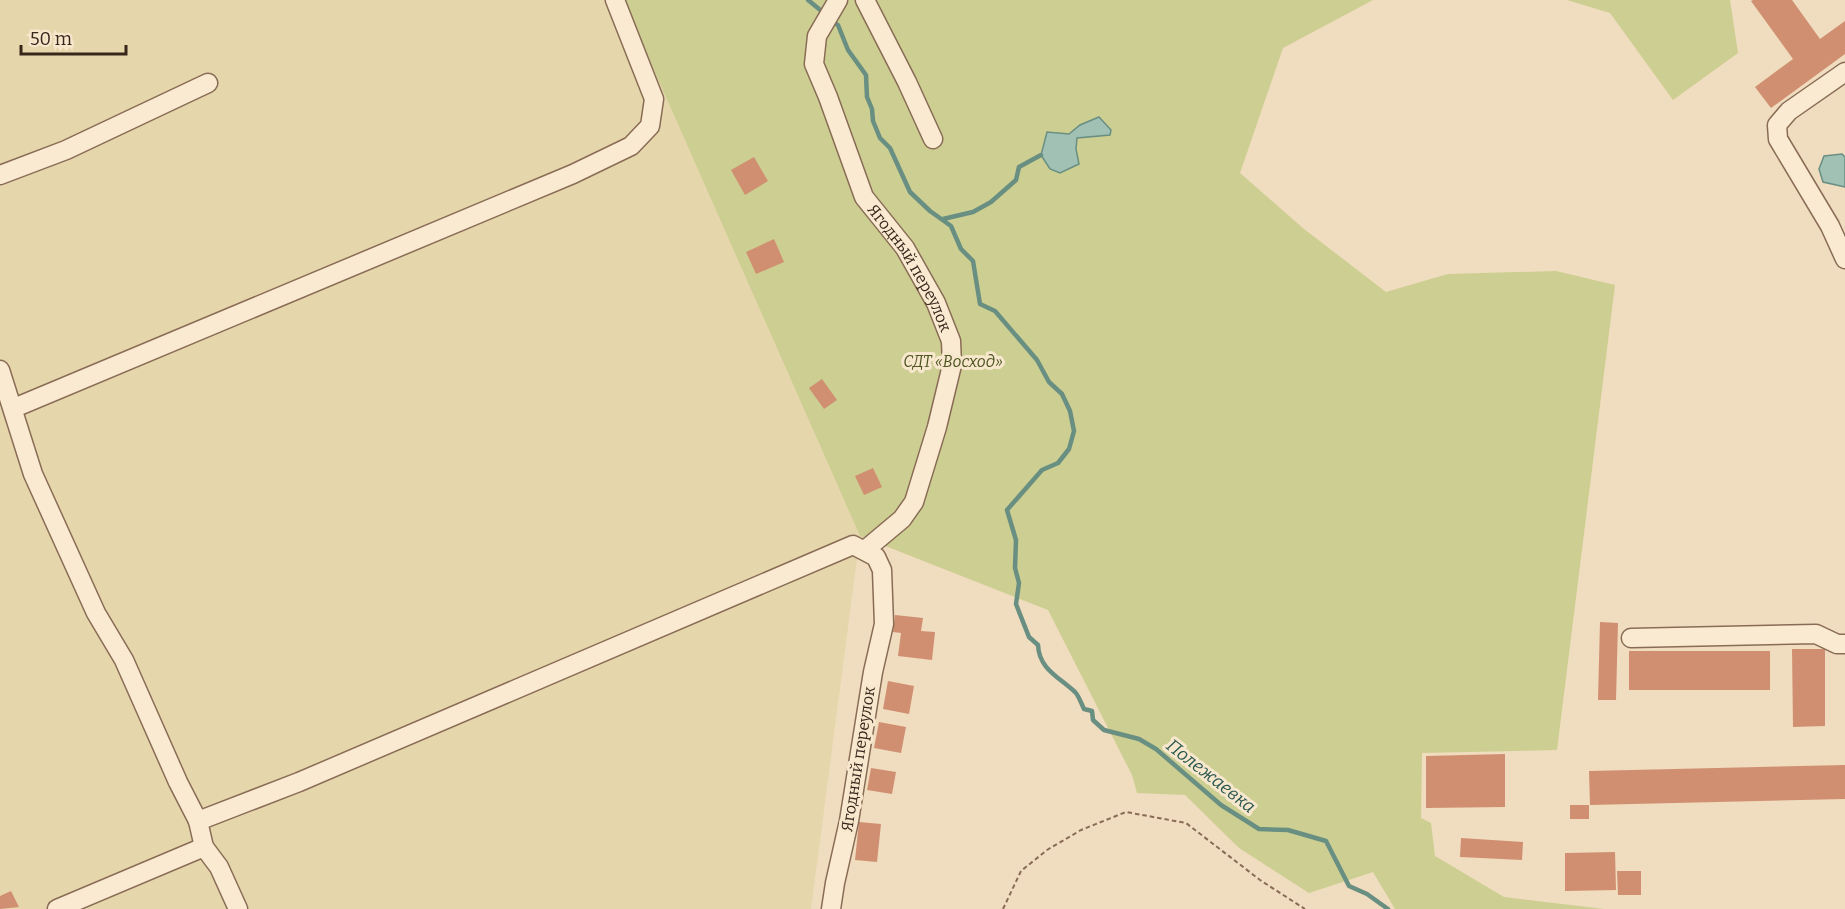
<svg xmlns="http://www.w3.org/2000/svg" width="1845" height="909" viewBox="0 0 1845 909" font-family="Bitter,serif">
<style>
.farmland{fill:#e6d6ab}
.green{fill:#cdce91}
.water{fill:#a1c1b5;stroke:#688f82;stroke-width:1.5}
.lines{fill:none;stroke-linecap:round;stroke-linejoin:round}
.stream{stroke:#688f82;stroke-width:4.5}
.building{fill:#d08f71}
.minor-casing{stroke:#896c56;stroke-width:21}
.path{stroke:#896c56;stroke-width:2;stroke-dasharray:4.5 3;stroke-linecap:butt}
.minor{stroke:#faead1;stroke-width:18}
.labels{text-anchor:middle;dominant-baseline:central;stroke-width:6;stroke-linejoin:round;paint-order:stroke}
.street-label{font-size:16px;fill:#37261b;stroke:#f7e7cd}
.park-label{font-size:16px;font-style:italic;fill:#4d5521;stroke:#f7e7cd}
.water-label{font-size:18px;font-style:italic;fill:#2a5850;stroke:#f7e7cd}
</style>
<rect width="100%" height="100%" fill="#f0dcbe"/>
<path class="farmland" d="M0 0H623L860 536 811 909H0Z"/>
<path class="green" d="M623 0H1373L1283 48 1240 173 1304 229 1386 292 1448 274 1556 271 1615 285 1557 750 1422 753 1421 818 1431 823 1435 856 1504 897 1604 909H1395L1373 872 1309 893 1239 848 1185 795 1137 793 1132 775 1048 610 860 536Z
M1567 0H1730L1738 53 1673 100 1610 13Z"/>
<path class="water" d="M1099 117 1111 130 1110 135 1077 138 1076 149 1079 164 1060 173 1050 169 1041 155 1047 132 1069 134 1080 125Z
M1842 154 1845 157V187L1823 182 1819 169 1824 156Z"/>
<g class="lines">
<path class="stream" d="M808 0 824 13
M832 21 838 25 848 50 866 75 867 97 872 109 873 121 880 138 890 148 910 192 930 211 951 226 961 249 973 261 980 304 995 311 1037 360 1049 382 1062 394 1070 411 1074 431 1069 449 1058 463 1042 470 1007 510 1016 540 1015 568 1019 583 1016 604 1029 637 1038 645C1039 669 1059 677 1075 692 1079 696 1081 703 1084 709L1092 711 1093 720 1104 730 1139 739 1156 749 1221 805 1259 829 1288 830 1326 841 1349 886 1367 894 1388 909
M943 219 973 212 991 202 1016 180 1019 167 1041 155"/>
</g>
<path class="building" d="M1753 0H1792L1820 39 1845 21V54L1771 108 1755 87 1793 59 1751 1Z
M754 157 768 181 745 195 731 170Z
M774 239 784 262 756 274 746 252Z
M822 379 837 400 824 409 809 388Z
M873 468 882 487 864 495 855 476Z
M895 615 923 618 921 631 935 632 932 660 898 656 901 633 893 632Z
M1600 622 1618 623 1616 700H1598Z
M1792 649H1825V726L1793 727Z
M1629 651H1770V690H1629Z
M888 681 914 686 909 714 883 709Z
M879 722 906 727 901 753 874 748Z
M1505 754V807L1426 808V756Z
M1845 765V799L1590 805 1589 771Z
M871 768 896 772 892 794 867 790Z
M1570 805H1589V819H1570Z
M859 822 881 824 877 862 855 860Z
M1461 838 1523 842 1522 860 1460 857Z
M1615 852 1616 890 1565 891V853Z
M1617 871H1641V895H1618Z
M11 891 19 907 0 909V896Z"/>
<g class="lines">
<defs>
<g id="minor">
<path id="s1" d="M838 0 817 36 814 64 828 97 864 197 905 248 936 303 951 341 952 365 937 427 914 502 902 519 865 550"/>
<path d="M865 0 907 82 933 139"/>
<path d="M1845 72 1789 111 1777 125 1778 139 1830 226 1845 259"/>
<path d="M0 175 66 150 208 83"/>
<path d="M0 370 33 474 96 613 124 660 178 782 198 821"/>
<path d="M14 408 573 174 631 146 650 126 654 99 615 0"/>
<path d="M1631 638 1816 634 1837 644H1845"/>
<path d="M57 909 204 847"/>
<path d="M238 909 219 867 204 847 198 821 299 782 853 545 876 557 882 570 884 624 873 672 849 821 835 883 831 909"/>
</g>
</defs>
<use href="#minor" class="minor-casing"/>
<path class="path" d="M1003 909 1021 871 1047 850 1081 830 1126 812 1186 823 1260 880 1305 909"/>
<use href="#minor" class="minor"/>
</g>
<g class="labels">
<g class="street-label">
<text stroke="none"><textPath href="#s1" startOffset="297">Ягодный переулок</textPath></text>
<text transform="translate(858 759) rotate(-81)">Ягодный переулок</text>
</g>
<g class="park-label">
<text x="953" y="361">СДТ «Восход»</text>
</g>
<g class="water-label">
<text transform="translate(1211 776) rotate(38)">Полежаевка</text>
</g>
</g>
<path d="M21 45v9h105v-9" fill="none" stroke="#37261b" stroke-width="3"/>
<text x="30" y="45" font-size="18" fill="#37261b" stroke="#f7e7cd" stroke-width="4.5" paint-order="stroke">50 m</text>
</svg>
